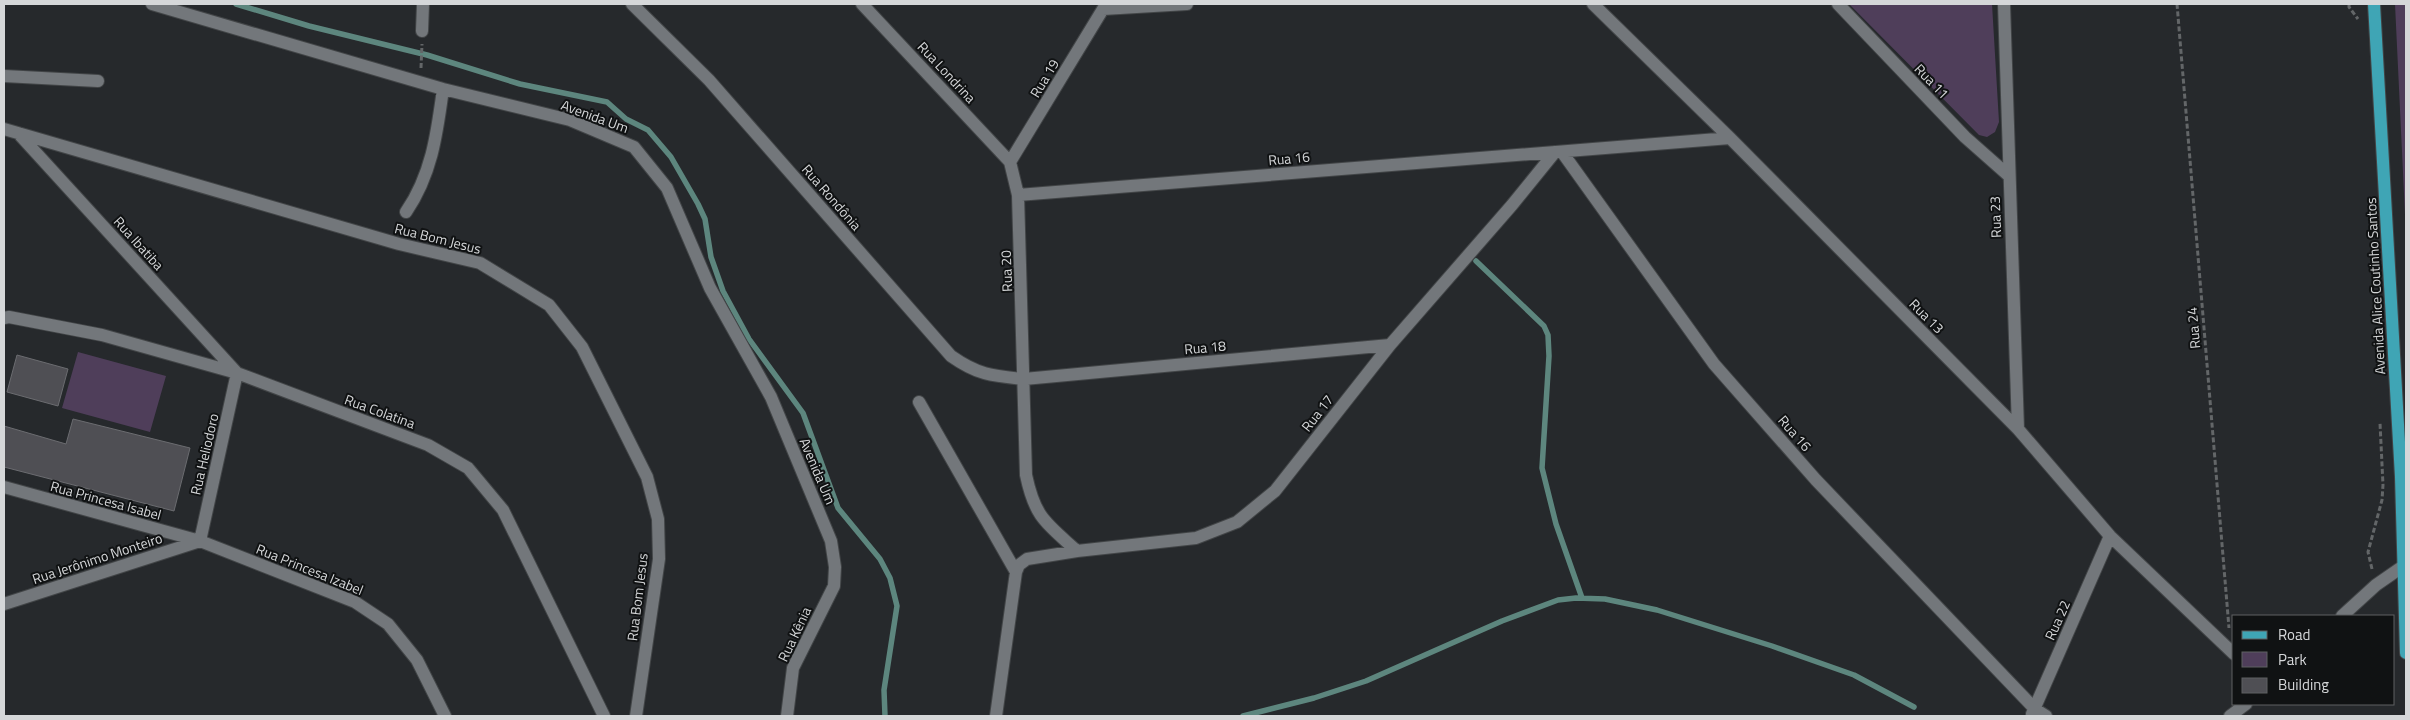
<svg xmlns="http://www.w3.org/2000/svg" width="2410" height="720" viewBox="0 0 2410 720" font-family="'Titillium Web',sans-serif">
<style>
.green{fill:#4f3e5a}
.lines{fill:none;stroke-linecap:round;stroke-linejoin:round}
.stream{stroke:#5d867e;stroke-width:5.5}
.building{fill:#4f4f54;stroke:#6b6c70}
.minor-casing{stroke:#424547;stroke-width:14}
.major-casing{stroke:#424547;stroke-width:14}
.path{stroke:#636668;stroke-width:3;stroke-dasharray:5 2.5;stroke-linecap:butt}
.minor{stroke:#73777b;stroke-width:12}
.major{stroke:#3fa5b5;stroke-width:12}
.labels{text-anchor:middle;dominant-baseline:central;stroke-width:4;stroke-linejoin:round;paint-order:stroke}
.street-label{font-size:14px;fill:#d5d7d9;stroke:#101213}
</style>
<rect width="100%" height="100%" fill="#26292c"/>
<path class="green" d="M1849 4H1992L1999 122 1995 132 1987 137 1979 135Z
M2395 4H2406V236Z
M78 352 166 376 150 432 62 408Z"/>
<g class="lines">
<path class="stream" d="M236 4 309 26 427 55 520 84 607 102 626 119 648 130 671 157 698 204 705 219 711 257 723 291 749 339 803 413 838 508 880 559 890 578 897 606 884 690 885 716
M1476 261 1544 326 1548 335 1549 356 1542 468 1556 524 1582 598
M1243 716 1314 698 1366 681 1502 621 1558 600 1576 598 1605 599 1657 610 1772 646 1854 675 1914 707"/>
</g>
<path class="building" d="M17 355 68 369 58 406 7 392Z
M73 419 190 448 174 511 4 467V426L66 444Z"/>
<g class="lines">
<defs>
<path id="minor" d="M152 4 443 89 570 120 634 147 667 188 710 288 771 397 831 541 835 567 834 586 793 668 787 716
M632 4 709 80 951 356C978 375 992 376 1024 379L1390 345
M862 4 1010 162 1018 195 1026 475C1035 518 1046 523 1077 551
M1593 4 1730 138 2018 429 2110 536 2234 654
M1838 4 1965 137 2008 175
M2004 4 2018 429
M1103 9 1187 4
M422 31 423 4
M4 76 98 81
M4 129 399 244 480 263 549 305 582 347 647 477 658 519 659 559 636 716
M18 133 237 373
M1562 152 1714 364 1816 480 2035 709 2046 716
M1010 162 1103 9
M1018 195 1730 138
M406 212C432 174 437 133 443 89
M4 318 9 317 102 335 237 373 428 445 468 468 503 510 604 716
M919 402 1016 572
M4 487 200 541 355 602 388 624 417 660 445 716
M200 541 237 373
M4 604 200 541
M2342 616 2376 585 2402 567
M2032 714 2110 536
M996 716 1016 572 1019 565 1027 559 1077 551 1196 538 1237 522 1275 491 1390 345 1512 205 1555 152
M2230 716 2246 704"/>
<path id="major" d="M2374 4 2401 477 2406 653"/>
</defs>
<use href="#minor" class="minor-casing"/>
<use href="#major" class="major-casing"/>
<path class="path" d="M2177 4 2229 628
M2349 4V7L2358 19
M421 68 422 44
M2372 569 2368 552 2382 500 2383 485 2380 423"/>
<use href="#minor" class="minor"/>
<use href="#major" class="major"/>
</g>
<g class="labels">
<g class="street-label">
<text transform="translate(947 72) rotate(47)">Rua Londrina</text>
<text transform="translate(1044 78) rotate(-59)">Rua 19</text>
<text transform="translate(1932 81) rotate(46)">Rua 11</text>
<text transform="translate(595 116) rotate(20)">Avenida Um</text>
<text transform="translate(1289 158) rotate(-5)">Rua 16</text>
<text transform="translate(832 197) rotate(49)">Rua Rondônia</text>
<text transform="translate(1995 217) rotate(-92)">Rua 23</text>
<text transform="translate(438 238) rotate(14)">Rua Bom Jesus</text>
<text transform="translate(139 243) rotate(48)">Rua Ibatiba</text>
<text transform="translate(1006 271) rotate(-92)">Rua 20</text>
<text transform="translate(2375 286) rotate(-93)">Avenida Alice Coutinho Santos</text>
<text transform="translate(1927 316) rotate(45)">Rua 13</text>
<text transform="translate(2193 328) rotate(-95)">Rua 24</text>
<text transform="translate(1205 347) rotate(-5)">Rua 18</text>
<text transform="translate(380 411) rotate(20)">Rua Colatina</text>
<text transform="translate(1317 413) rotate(-52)">Rua 17</text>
<text transform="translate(1795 433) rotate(49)">Rua 16</text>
<text transform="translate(204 454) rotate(-77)">Rua Heliodoro</text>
<text transform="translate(818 471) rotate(67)">Avenida Um</text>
<text transform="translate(106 500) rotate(15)">Rua Princesa Isabel</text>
<text transform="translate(97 558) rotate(-18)">Rua Jerônimo Monteiro</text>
<text transform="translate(310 569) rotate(22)">Rua Princesa Izabel</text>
<text transform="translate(637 597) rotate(-83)">Rua Bom Jesus</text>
<text transform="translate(2057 620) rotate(-66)">Rua 22</text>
<text transform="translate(794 634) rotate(-65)">Rua Kênia</text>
</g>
</g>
<rect width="2410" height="720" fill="none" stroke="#d5d7d9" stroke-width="10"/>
<rect x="2232" y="615" width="162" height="90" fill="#101213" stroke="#5f6162"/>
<rect x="2242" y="631" width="25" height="8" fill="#3fa5b5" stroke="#5f6162"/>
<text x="2278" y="640" font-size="15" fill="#d5d7d9">Road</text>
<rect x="2242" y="652" width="25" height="15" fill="#4f3e5a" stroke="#5f6162"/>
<text x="2278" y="665" font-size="15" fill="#d5d7d9">Park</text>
<rect x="2242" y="678" width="25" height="15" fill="#4f4f54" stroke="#5f6162"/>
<text x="2278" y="690" font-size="15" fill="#d5d7d9">Building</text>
</svg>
